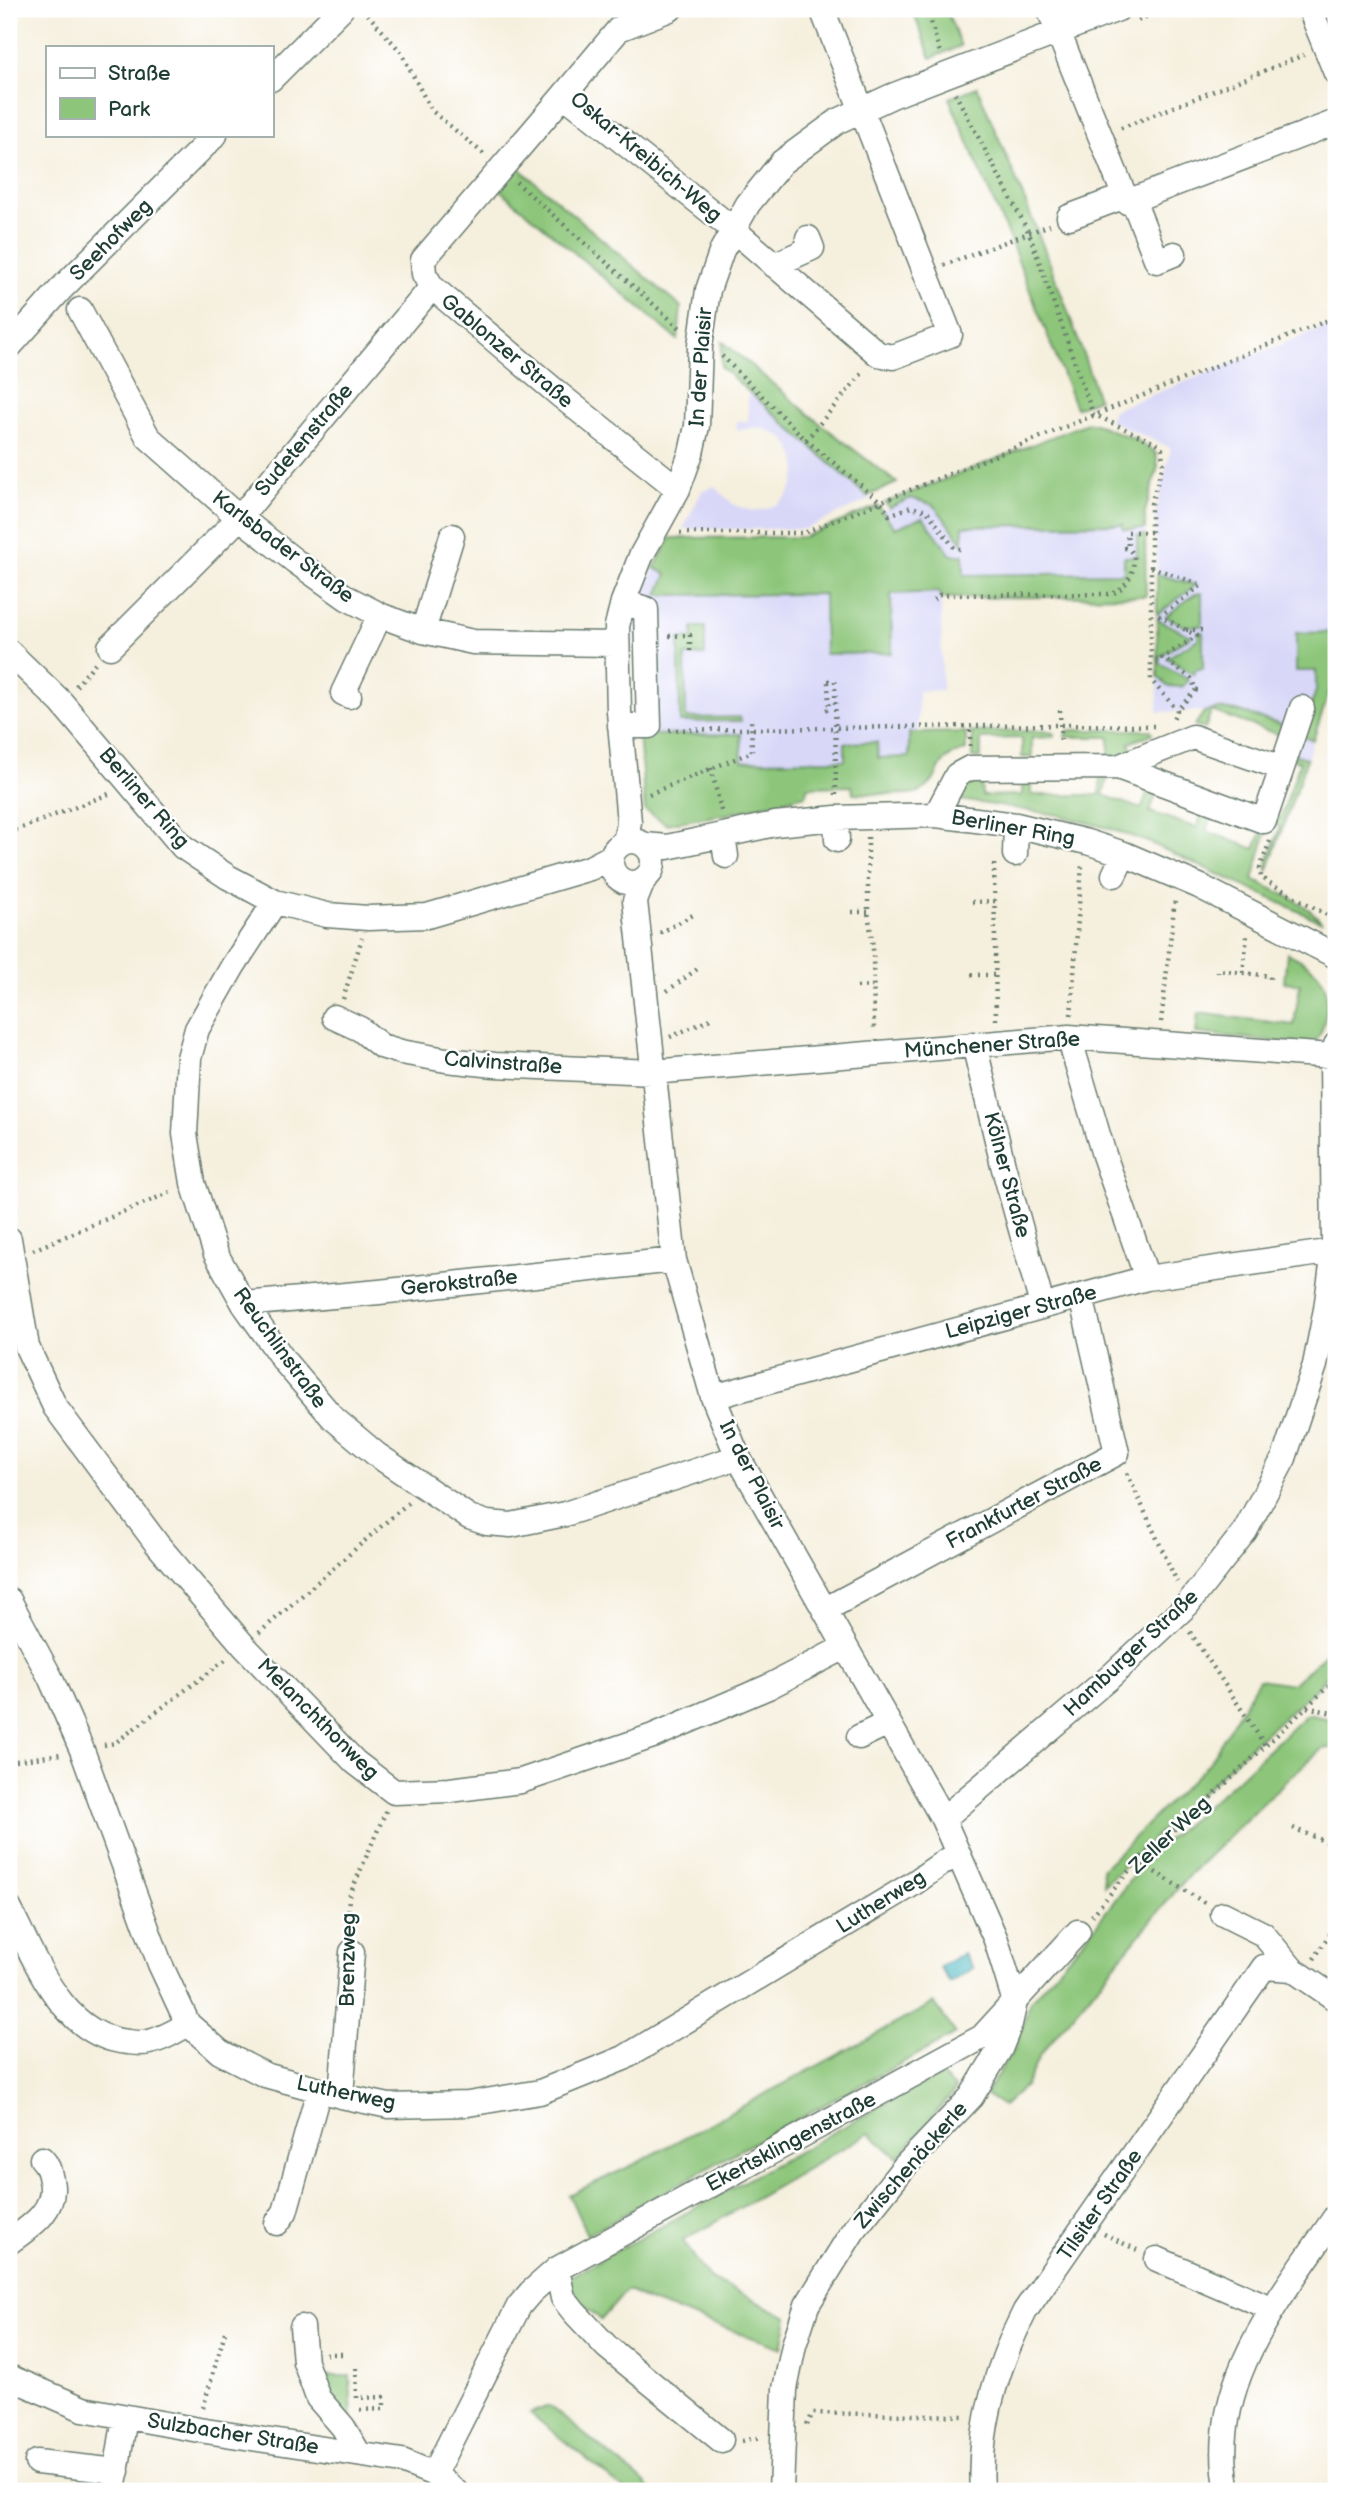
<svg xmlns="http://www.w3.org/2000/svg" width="1345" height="2500" viewBox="0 0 1345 2500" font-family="'Balsamiq Sans',sans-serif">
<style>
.built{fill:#d8d7f8}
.green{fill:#8dc67a;stroke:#568257;stroke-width:2}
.water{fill:#48b7c2;stroke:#347a7b;stroke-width:2}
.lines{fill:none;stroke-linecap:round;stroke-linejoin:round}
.minor-casing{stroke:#6a7b6f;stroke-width:27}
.path{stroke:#6a7b6f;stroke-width:4.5;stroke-dasharray:2 5;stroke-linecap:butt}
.minor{stroke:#fff;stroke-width:24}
.labels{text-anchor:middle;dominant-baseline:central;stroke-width:5;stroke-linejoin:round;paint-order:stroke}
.street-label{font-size:21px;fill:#1f3d34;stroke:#fff}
</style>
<rect width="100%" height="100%" fill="#fff"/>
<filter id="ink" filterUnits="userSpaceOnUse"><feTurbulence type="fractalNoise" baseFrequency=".0143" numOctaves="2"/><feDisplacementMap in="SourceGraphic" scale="14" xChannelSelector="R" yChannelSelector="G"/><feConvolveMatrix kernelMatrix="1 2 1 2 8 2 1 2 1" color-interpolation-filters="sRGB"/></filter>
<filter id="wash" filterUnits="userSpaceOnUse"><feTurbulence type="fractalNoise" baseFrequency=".00686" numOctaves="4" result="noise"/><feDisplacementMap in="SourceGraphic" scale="28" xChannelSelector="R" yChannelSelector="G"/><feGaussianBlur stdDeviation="1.57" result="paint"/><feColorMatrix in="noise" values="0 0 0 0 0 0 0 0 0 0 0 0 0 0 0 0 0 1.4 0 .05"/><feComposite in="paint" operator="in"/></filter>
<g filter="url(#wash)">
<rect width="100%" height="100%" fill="#f5efdd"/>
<path class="built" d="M1336 323V672L1307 759 1294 754 1298 741 1211 711 1158 712 1156 511 1171 448 1109 420 1113 410Z
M748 392 871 499 805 529H683L703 489 707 490 714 486 734 505 753 511 766 509 778 504 788 495 794 484 797 471 796 458 790 446 783 437 762 428H750L737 431V421H748Z
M932 489 1149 499 1145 512 1146 596 941 598 942 690 918 691V732L928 733 897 793H853L852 786 807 787 806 795 728 814 666 824 645 810 634 638 644 589 665 547H782L882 511Z"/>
<path class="green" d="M912 9H946L961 46 931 58Z
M977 87C1021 190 1064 292 1098 399L1076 408 1010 240 949 98Z
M513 163 681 307 678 340 494 185Z
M722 341 817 421 897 483 867 496 721 367Z
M1087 423H1093L1135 439 1156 453 1158 466 1145 512V529H1123V524L963 526V543L934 505 911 498 889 508 885 503Z
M878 506 895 528 923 517 951 555H963L964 575 1124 573V557L1137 556V536L1145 535 1146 596 941 598 940 592 891 594 892 653 825 654 824 594 658 595 667 574 654 568 671 538 804 537Z
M1157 574 1196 585 1157 615Z
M1202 593V626H1184L1166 616 1195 594Z
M1157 619 1191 636 1160 656V663L1189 680 1182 687 1167 686 1158 676Z
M693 627H705V655L685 656 686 718 740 717 741 721 680 722 679 639 693 638Z
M1198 632H1203V669H1196L1193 674 1167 658 1198 639Z
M1336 632V672L1313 740 1300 735 1316 691V671H1296V633Z
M1219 709 1237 711 1288 727 1285 737 1211 711 1205 729 1195 725 1204 712Z
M1073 730H1151L1152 734 1129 743 1132 750 1119 756H1109V737H1065L1066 733Z
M1046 731 1055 734 1054 737 1032 738V758L1022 757V738L981 739V758H972V732Z
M966 732V750C930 758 945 781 919 792 908 797 868 793 853 793L852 786 807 787 806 795 728 814 666 824 645 810 639 735 741 734 742 761 845 760V743L877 742 878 758 909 757V733Z
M1294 754 1307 759 1267 872V863L1280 828 1271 819 1272 816 1280 819 1300 762 1293 759Z
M1100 777H1108L1103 795 1141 809 1148 791 1156 794 1150 812 1197 828 1203 811 1212 814 1206 831 1255 849 1262 831 1266 833 1253 880C1276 891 1306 902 1322 922L1148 842 1108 828 1058 815 960 800 961 791 972 779H981L982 796 1022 795V778H1031L1032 795H1100Z
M1287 953C1319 968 1332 981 1325 1018 1323 1027 1321 1036 1314 1043L1298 1044 1196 1033 1198 1013 1294 1025 1300 984 1284 982Z
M1336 1616V1666L1314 1690 1254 1743 1104 1885 1102 1869 1209 1763 1259 1679 1293 1684 1334 1646 1325 1636Z
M1307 1714 1336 1720V1747L1322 1749 1291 1776 1189 1875 1040 2055 1026 2085 1003 2106 985 2094 1015 2048 1031 2000 1089 1934 1140 1867 1153 1852 1231 1785Z
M934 2003 956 2034 751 2144 587 2235 569 2195 637 2163Z
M940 2074 956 2089 898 2158 869 2133 683 2241 709 2278 788 2317 782 2348 648 2301 627 2290 601 2320C586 2307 573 2298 569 2277Z
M318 2376H350L352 2419 341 2413Z
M549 2406 645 2483 652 2491H626L530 2413Z"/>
<path class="water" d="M963 1953 973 1968 950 1983 940 1967Z"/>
</g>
<g filter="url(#ink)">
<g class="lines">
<defs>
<path id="minor" d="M670 9 619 29 564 95 734 230 878 354 893 357 950 335 822 9
M1049 9 1127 202 1336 122
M1310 9 1336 73
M271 79 341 9
M564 95 423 260 424 274 432 287 561 396 678 489
M1133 200 1157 261 1174 254
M1069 217 1125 196
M774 265 812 248 808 238
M80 310 148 437 229 509 295 561 347 598 382 616 423 631 473 642 616 644
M9 347 61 289 215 135
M423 631 452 536
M110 647 241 516 432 287
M9 652 61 702 183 847 228 877 275 902 327 915 368 918 427 916 590 868 611 857
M349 696 343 693 380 615
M620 726H649L646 609 623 602
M1282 768 1302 708
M936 815 957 775 970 768 1118 767 1264 821 1282 768 1193 737 1118 767
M836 818 837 840
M723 835 726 856
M611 862a21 21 0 1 1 42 0a21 21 0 1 1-42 0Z
M625 842 629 822 619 712 617 626 623 602 641 556 678 489 691 453 697 426 700 346 708 290 722 250 748 204 782 162 838 121 892 96 1118 9
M645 845 667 847 775 824 836 818 936 815 1016 825 1087 842 1124 854 1199 886 1336 956
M1015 854 1016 825
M1114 875 1124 854
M643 881 635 901 674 1260 713 1397 738 1457 943 1819 996 1940 1015 2002 1010 2024 1000 2049 971 2097 905 2166 853 2231 807 2305 794 2345 785 2389 781 2491
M275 902 233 966 197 1029 189 1058 185 1134 193 1183 216 1254 244 1304 285 1362 333 1418 377 1455 469 1517 487 1523 511 1525 565 1514 738 1457
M334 1017 360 1029 381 1046 401 1052 446 1060 495 1065 652 1072 1069 1037 1332 1056
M1069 1037 1104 1155 1147 1278
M974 1044 1003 1165 1042 1305
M9 1239 27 1347 55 1407 157 1544 244 1646 355 1762 394 1792 450 1790 521 1781 653 1736 768 1687 845 1647
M244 1304 379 1292 674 1260
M713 1397 1147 1278 1334 1251
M9 1600 50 1677 82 1750 160 1964 188 2024 220 2052 265 2075 341 2096 389 2106 468 2104 540 2092 624 2058 911 1885 957 1853
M826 1609 1117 1453 1081 1296
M859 1737 888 1723
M943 1819 1110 1677 1187 1605 1245 1531 1284 1458 1315 1365 1326 1309 1334 1251 1332 1056 1336 1045
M9 1908C35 1958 62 2037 128 2042 135 2043 143 2044 149 2042 163 2039 176 2031 188 2024
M1223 1914 1263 1934 1292 1969 1336 1999
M341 2096 352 1952
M277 2223 285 2212 319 2090
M9 2242C30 2227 58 2210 51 2180 49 2171 48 2165 42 2159
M1157 2259 1273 2309
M557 2269 563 2298 574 2312 607 2347 721 2440
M302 2327 305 2362 318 2398 343 2427 359 2454
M9 2377 83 2409 199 2430 402 2461 434 2474 455 2491
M37 2462 117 2471
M434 2474 519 2306 531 2292 557 2269 982 2037 1078 1932
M113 2491 125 2417
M982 2491C978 2429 997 2366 1025 2311L1264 1967 1292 1969
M1228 2491C1206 2384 1280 2299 1336 2216"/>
</defs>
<use href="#minor" class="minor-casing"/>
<path class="path" d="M363 9 401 52 431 110 486 156
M927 9 941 56
M1138 20 1165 9
M955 93 1029 233 1093 414 1157 444 1162 449 1163 463 1151 504V680L1177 710 1172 721
M1121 128 1304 55
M516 182 680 328
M944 265 1050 225
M722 356 806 440 864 371
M806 440 880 501 889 515 911 507 927 511 955 549H963
M680 533H804L1336 317
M1124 548H1128L1127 532H1151
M1151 567 1202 585 1160 616 1197 636 1162 658 1191 678 1196 690 1177 710
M934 600 939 595 1112 594C1128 586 1134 573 1134 556L1128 548
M1186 630H1203
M669 636 690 635V655
M828 681H835L836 796
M76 686 95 663
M1196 690H1203
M826 710 829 709 828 682
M1060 710 1061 745
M669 730 1061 725 1157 726
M970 746V726
M711 768 722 814
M649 794 752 752 751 717
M9 833 109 794
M868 837V912L873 947 874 1031
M1270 841 1260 868 1261 878 1336 920
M994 864 996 1024
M972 902 995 901
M852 912H868
M660 933 693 915
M1218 973V970L1270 976V980
M1243 973 1247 935
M971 975H996
M857 987 872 986
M667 991 700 967
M343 999 362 938
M1071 1015 1082 864
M1161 1022 1175 899
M670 1037 711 1019
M33 1250 173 1191
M1127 1473 1177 1582
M1190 1632 1265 1745
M259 1633 408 1503
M1307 1707 1336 1714
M104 1745 115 1743 228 1658
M9 1762 61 1754
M1293 1828 1336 1846
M1137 1861 1205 1903
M1092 1916 1137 1861 1203 1805 1336 1679
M347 1931 349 1897 386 1811
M1314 1959 1336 1924
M1104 2234 1137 2250
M326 2354H345
M356 2368 357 2398 384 2397V2409L359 2410
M203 2408 225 2332
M807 2425 813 2413 966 2416
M742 2441 761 2437"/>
<use href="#minor" class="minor"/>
</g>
</g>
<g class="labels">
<g class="street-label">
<text transform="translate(646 157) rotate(40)">Oskar-Kreibich-Weg</text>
<text transform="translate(111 240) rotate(-45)">Seehofweg</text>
<text transform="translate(507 351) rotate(40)">Gablonzer Straße</text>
<text transform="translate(701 367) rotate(-86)">In der Plaisir</text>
<text transform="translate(304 440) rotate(-50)">Sudetenstraße</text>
<text transform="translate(283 547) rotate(37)">Karlsbader Straße</text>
<text transform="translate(144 798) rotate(49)">Berliner Ring</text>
<text transform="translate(1013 828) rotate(10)">Berliner Ring</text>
<text transform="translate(992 1045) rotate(-4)">Münchener Straße</text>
<text transform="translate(503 1063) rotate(4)">Calvinstraße</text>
<text transform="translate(1007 1175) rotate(75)">Kölner Straße</text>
<text transform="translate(459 1283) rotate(-6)">Gerokstraße</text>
<text transform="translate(1021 1312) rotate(-15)">Leipziger Straße</text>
<text transform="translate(280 1348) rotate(54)">Reuchlinstraße</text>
<text transform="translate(752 1475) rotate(63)">In der Plaisir</text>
<text transform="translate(1024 1503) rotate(-28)">Frankfurter Straße</text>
<text transform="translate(1131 1653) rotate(-43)">Hamburger Straße</text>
<text transform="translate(318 1719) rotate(45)">Melanchthonweg</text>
<text transform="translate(1170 1835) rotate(-43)">Zeller Weg</text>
<text transform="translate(881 1902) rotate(-32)">Lutherweg</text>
<text transform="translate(348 1960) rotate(-89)">Brenzweg</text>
<text transform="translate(346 2093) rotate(12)">Lutherweg</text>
<text transform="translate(791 2142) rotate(-28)">Ekertsklingenstraße</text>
<text transform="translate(911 2165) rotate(-49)">Zwischenäckerle</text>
<text transform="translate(1100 2205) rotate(-55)">Tilsiter Straße</text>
<text transform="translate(233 2434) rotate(9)">Sulzbacher Straße</text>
</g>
</g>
<rect width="1345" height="2500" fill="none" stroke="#fff" stroke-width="35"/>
<rect x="46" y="46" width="228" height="91" fill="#ffffff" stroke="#a5b1ae" stroke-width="2"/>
<rect x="60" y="68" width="35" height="10" fill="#ffffff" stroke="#a5b1ae" stroke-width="2"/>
<text x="108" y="80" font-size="21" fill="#1f3d34">Straße</text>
<rect x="60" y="98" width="35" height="21" fill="#8dc67a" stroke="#a5b1ae" stroke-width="2"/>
<text x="108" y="116" font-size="21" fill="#1f3d34">Park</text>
</svg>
